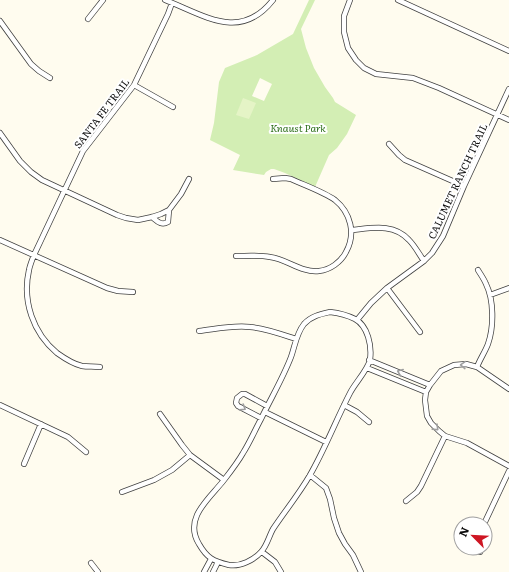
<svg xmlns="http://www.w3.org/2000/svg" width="509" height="572" viewBox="0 0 509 572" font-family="Literata,serif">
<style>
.green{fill:#d3eeb4;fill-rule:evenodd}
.pitch{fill:#e5f4c6}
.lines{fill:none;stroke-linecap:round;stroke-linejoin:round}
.minor-casing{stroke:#414141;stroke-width:6}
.minor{stroke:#fff;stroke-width:4.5}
.oneway{stroke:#9f9f9f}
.labels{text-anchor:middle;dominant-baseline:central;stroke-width:4;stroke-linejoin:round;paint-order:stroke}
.street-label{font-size:10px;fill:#0e0e0e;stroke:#fff}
.park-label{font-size:10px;font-style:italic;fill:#2a6d17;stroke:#fff}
</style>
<rect width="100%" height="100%" fill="#fffcef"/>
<path class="green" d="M309 0H315L301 29 306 48 314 68 325 87 333 98 335 102 356 115 347 134 337 148 329 155 315 187 285 173 274 169H271L266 172 264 175 233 170 240 155 210 140 214 123 219 82 225 68 257 55 293 34ZM260 78 272 84 264 101 252 96Z"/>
<path class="pitch" d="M243 98 256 103 249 119 236 115Z"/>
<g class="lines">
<defs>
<path id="minor" d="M165 0C204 15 240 42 273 0
M350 0 344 16V32L348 48 356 60 364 68 376 74 413 78 439 88 509 120
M398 0 509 51
M88 19 103 0
M0 21 31 64 39 71 50 78
M134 85 173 107
M0 133 20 161 31 172 42 180 117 215 126 218 138 220 152 217 161 214 169 210 181 194 189 179
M389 144 399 155 405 160 464 186
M152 217C157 221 161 226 168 222L169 210
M352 230C372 228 394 223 409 240 415 246 419 254 424 261
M0 240 107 288 118 291 133 292
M236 256C247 256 259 255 270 257 287 259 301 273 319 271 330 270 341 262 346 252 356 234 351 213 335 200 324 192 304 185 291 179L285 178 273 179
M387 288 420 332
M490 295 509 288
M330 312C339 313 347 315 355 319 368 326 372 346 370 360 367 371 355 383 350 393 336 420 325 449 310 475 299 494 285 511 273 529 269 536 267 546 261 552 254 560 240 567 229 565 213 561 207 558 199 544 183 518 210 498 224 480 231 471 238 462 243 453 250 442 255 430 261 419 271 398 283 378 291 357 295 346 296 334 304 324 311 316 321 314 330 312Z
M357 320 371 303 387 288 424 261 432 253 443 236 464 186 509 89
M199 331C216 329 233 325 250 327 265 328 281 334 296 339
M369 360 430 385
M100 367C94 366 88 367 82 366 73 364 64 358 57 353 33 333 22 301 29 270 30 265 32 260 34 255L83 151 134 85 168 14 172 3
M477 367C480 359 485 352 488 344 494 327 494 300 486 284 484 279 481 275 478 270
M367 368 426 392
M509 389 477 367 466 364 454 365 441 371 430 385 426 392 425 400 427 416 431 423 439 431 445 436 467 443 509 466
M0 405 68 437 86 452
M344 405 357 412 369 422
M265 412 326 442
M160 414 182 445 190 455 224 480
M261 418 238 406 236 403 237 398 242 394H245L267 406
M24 464 41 424
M310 475 326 488 330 499 334 518 339 533 345 544 353 555 361 572
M122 492 154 480 172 470 190 455
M406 501 417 492 421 486 445 436
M484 524 509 471
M480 548V552
M262 552 275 562 281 572
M91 563 98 572
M204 572 211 559
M213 572 218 562"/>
</defs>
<use href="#minor" class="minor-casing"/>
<use href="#minor" class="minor"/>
</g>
<defs><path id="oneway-chevron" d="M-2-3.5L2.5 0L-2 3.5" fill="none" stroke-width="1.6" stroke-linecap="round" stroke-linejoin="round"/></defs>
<g class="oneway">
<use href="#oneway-chevron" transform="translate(463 365) rotate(-178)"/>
<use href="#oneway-chevron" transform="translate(400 372) rotate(-158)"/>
<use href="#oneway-chevron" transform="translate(243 408) rotate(32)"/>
<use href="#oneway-chevron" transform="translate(436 428) rotate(44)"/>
</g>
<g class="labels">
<g class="street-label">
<text transform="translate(101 113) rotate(-53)">SANTA FE TRAIL</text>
<text transform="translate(457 181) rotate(-65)">CALUMET RANCH TRAIL</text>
</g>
<g class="park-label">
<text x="298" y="127">Knaust Park</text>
</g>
</g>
<g transform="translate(473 536) rotate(294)"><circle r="19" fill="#ffffff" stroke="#9f9f9f"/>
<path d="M0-3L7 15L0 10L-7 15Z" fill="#ce1623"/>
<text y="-6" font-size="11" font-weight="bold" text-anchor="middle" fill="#0e0e0e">N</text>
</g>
</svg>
